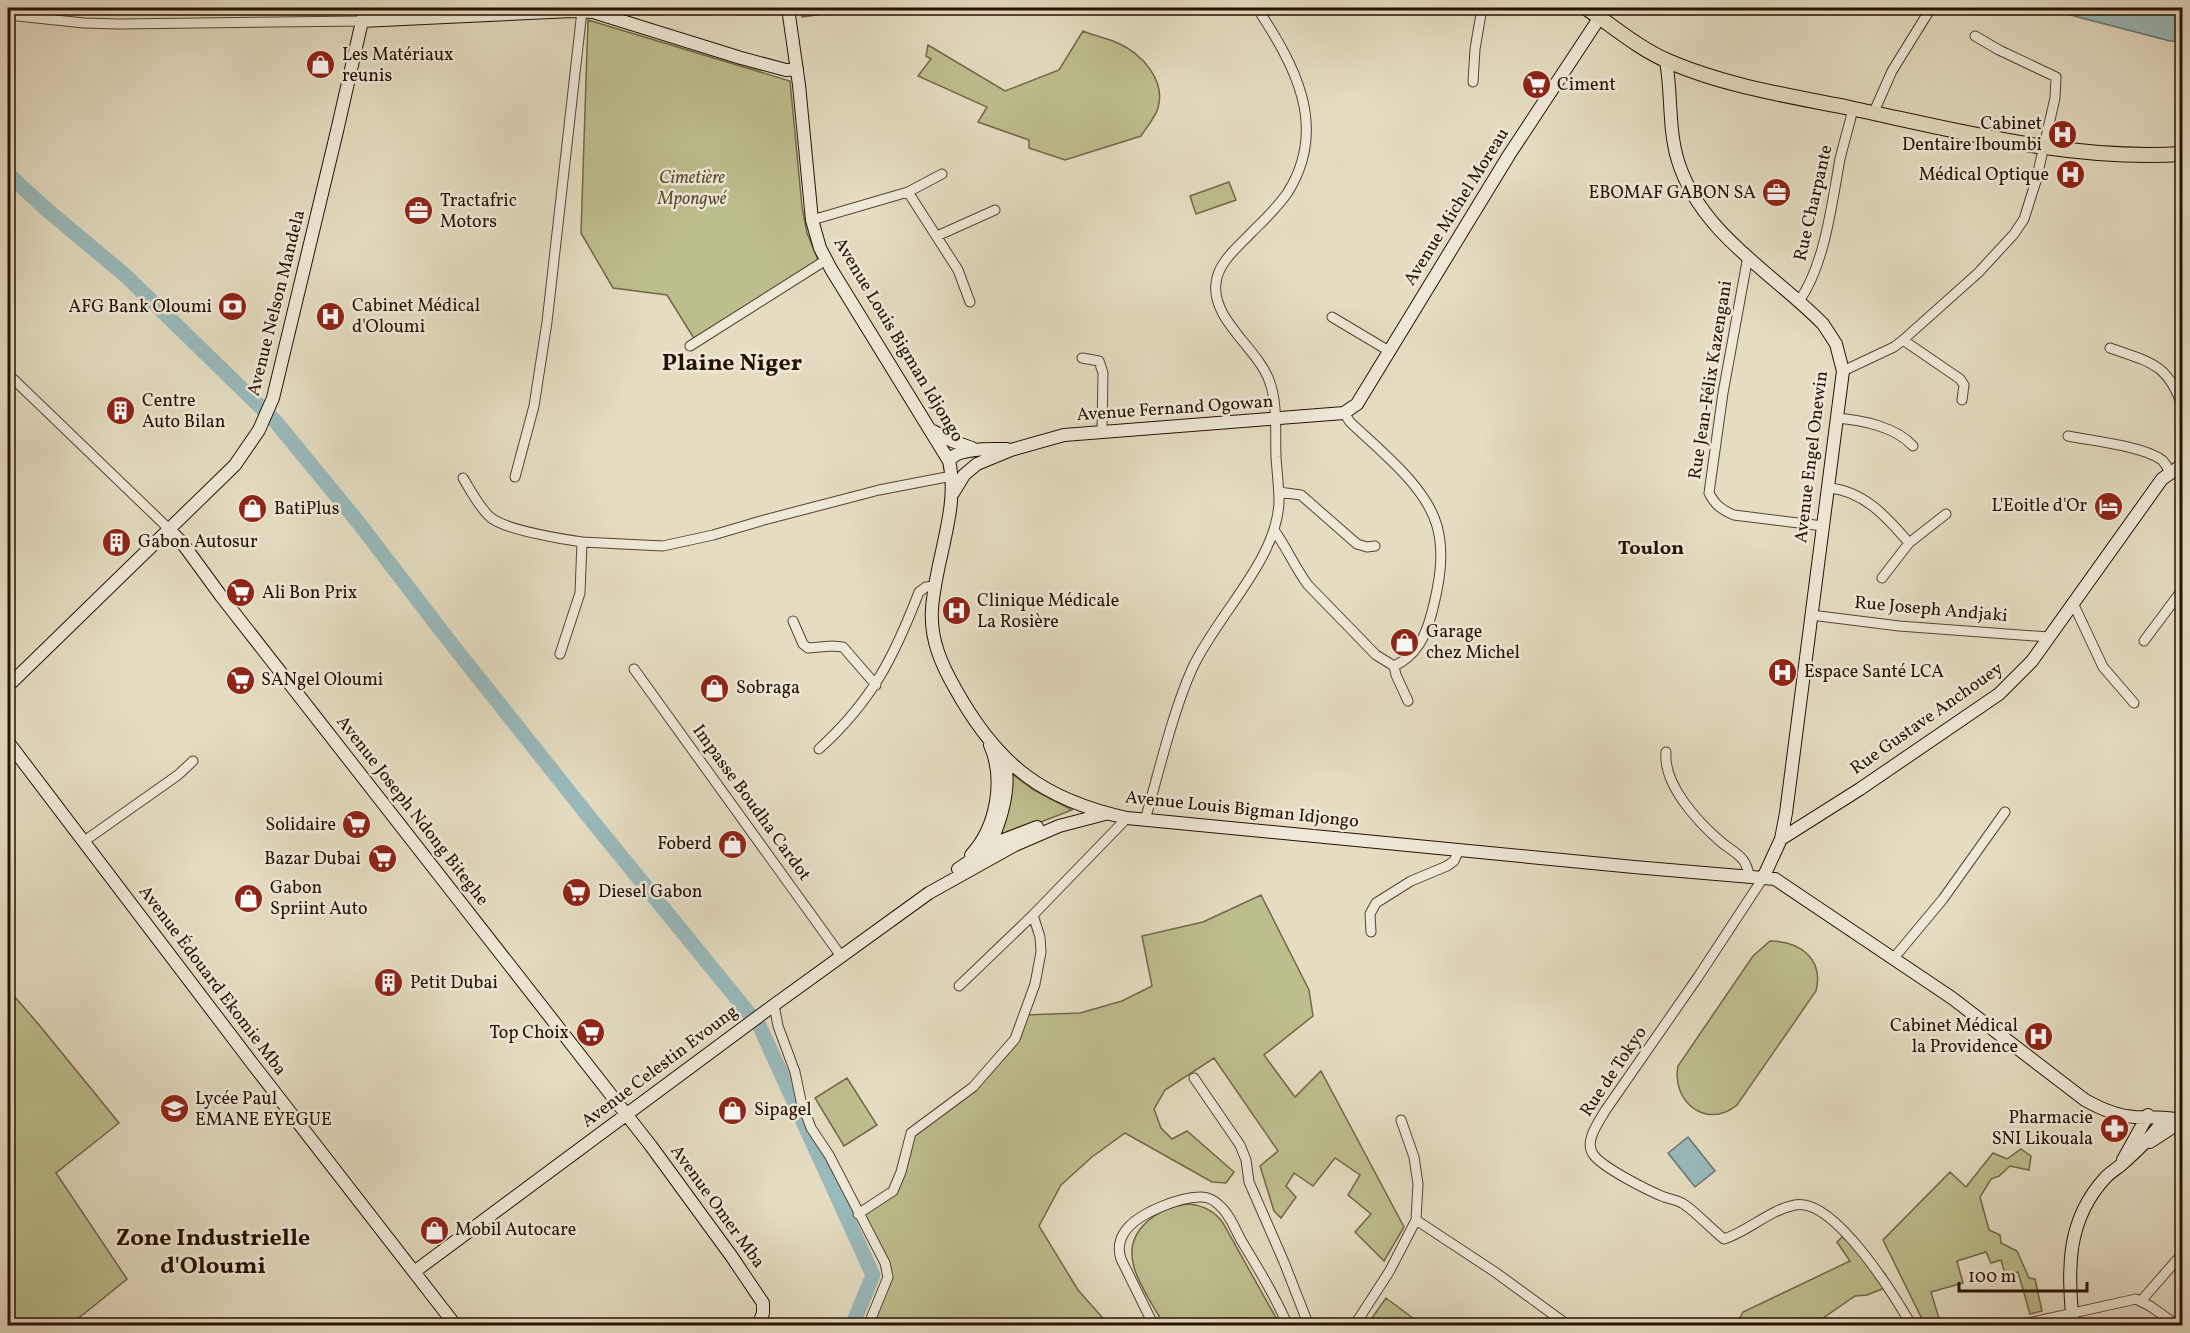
<svg xmlns="http://www.w3.org/2000/svg" width="2190" height="1333" viewBox="0 0 2190 1333" font-family="Vollkorn,serif">
<style>
.green{fill:#bdbe8e;stroke:#726748;stroke-width:1.5}
.water{fill:#99babc;stroke:#6b7671;stroke-width:1.5}
.lines{fill:none;stroke-linecap:round;stroke-linejoin:round}
.river{stroke:#99babc;stroke-width:15}
.street-casing{stroke:#564331;stroke-width:11}
.secondary-casing{stroke:#261001;stroke-width:14}
.primary-casing{stroke:#261001;stroke-width:16}
.street{stroke:#eee9d7;stroke-width:9}
.secondary{stroke:#eee9d7;stroke-width:12}
.primary{stroke:#e5ddc2;stroke-width:14}
.labels{text-anchor:middle;dominant-baseline:central;stroke-width:5;stroke-linejoin:round;paint-order:stroke}
.poi-label{font-size:18px;fill:#261001;stroke:#eee9d7;text-anchor:start}
.park-label{font-size:18px;font-style:italic;fill:#5b4d32;stroke:#eee9d7}
.street-label{font-size:18px;fill:#261001;stroke:#eee9d7}
.neighbourhood-label{font-size:20px;font-weight:bold;fill:#261001;stroke:#eee9d7}
.district-label{font-size:24px;font-weight:bold;fill:#261001;stroke:#eee9d7}
</style>
<rect width="100%" height="100%" fill="#e5ddc2"/>
<filter id="stains"><feTurbulence type="fractalNoise" baseFrequency=".00333" numOctaves="4"/><feColorMatrix values="0 0 0 0 .2 0 0 0 0 .09 0 0 0 0 .02 0 0 0 .5 -.17"/></filter>
<radialGradient id="worn" r=".72"><stop offset=".6" stop-color="#630" stop-opacity="0"/><stop offset="1" stop-color="#630" stop-opacity=".3"/></radialGradient>
<path class="green" d="M800 8H838L839 12 802 17Z
M588 20 790 81 802 207 807 233 819 262 695 340 667 295 613 288 581 233Z
M1083 31C1094 36 1107 38 1118 43 1142 54 1166 80 1158 108 1155 118 1146 128 1141 136L1065 160 1029 148V140L978 122 987 107 918 76 931 59 926 56 928 45 1005 91 1059 70Z
M1229 182 1236 200 1196 214 1190 196Z
M1012 774 1034 790 1072 810 997 839Z
M1261 895 1309 990 1313 1016 1264 1055 1295 1097 1321 1071 1404 1227 1384 1261 1355 1232 1371 1214 1348 1195 1360 1175 1335 1158 1313 1186 1294 1173 1286 1186 1296 1197 1281 1218 1274 1211 1260 1166 1278 1151 1214 1058 1165 1090 1154 1109 1161 1128 1172 1139 1187 1131 1234 1172 1226 1183 1212 1182 1125 1133 1092 1157 1061 1185 1039 1226 1078 1290 1109 1325H868L888 1277 858 1214 893 1191 911 1133 973 1087 1015 1039 1024 1015 1080 1013 1122 1001 1152 986 1142 936 1203 922Z
M1770 941C1800 941 1824 959 1816 991L1737 1105C1707 1130 1671 1102 1678 1066L1753 956Z
M8 989 40 1026 119 1123 56 1173 127 1279 70 1325H8Z
M847 1078 877 1125 844 1146 815 1098Z
M2021 1149 2031 1156 2029 1170 2010 1166 1999 1176 1991 1179 1980 1197 1989 1230 2000 1235 2001 1243 2017 1251 2029 1278 2035 1279 2042 1311 2030 1314 2018 1272 2005 1274 2001 1260 1991 1263 1986 1252 1957 1261 1963 1283 1931 1292 1941 1325H1925L1883 1240 1950 1172 1966 1187 1993 1153 2007 1159Z
M1190 1204C1204 1206 1215 1211 1223 1223L1280 1325H1164C1155 1308 1139 1286 1134 1267 1123 1230 1158 1207 1190 1204Z
M1847 1232 1886 1275 1887 1287 1867 1295 1855 1296 1813 1325 1728 1326 1738 1321 1743 1312 1850 1261 1837 1242Z
M1386 1298 1422 1325H1367Z"/>
<path class="water" d="M2048 8H2182V42L2170 41 2055 11Z
M1688 1137 1715 1171 1695 1187 1668 1153Z"/>
<g class="lines">
<path class="river" d="M8 174 46 209 126 276 276 422 358 522 450 642 594 823 760 1027 873 1275 852 1326"/>
<defs>
<path id="street" d="M8 15 84 23 119 24 361 21
M1473 82 1475 49 1482 8
M1873 114 1892 71 1931 8
M908 192 958 270 970 302
M812 220 908 192 942 174
M937 236 995 210
M1748 256 1723 393 1709 493C1715 505 1722 510 1734 515L1823 526
M1799 301C1825 265 1832 202 1840 159 1844 142 1849 126 1853 109
M1332 317 1389 351
M1903 340 1960 379 1964 385 1962 400
M690 346 826 260
M2110 348C2149 362 2168 363 2182 406
M1082 358 1099 361 1103 373 1102 431
M1843 371 1894 347 1903 340 1978 273 2014 234 2024 219 2036 181 2055 98 2056 77 1999 50 1975 36
M8 374 169 529
M1837 418C1862 420 1896 427 1913 446
M2068 436C2092 441 2143 446 2162 460 2165 463 2168 468 2169 472
M515 477 534 406 547 322 582 11
M463 478C471 491 479 507 490 517 505 530 562 539 582 542L580 593 560 654
M1828 488C1863 490 1888 518 1909 543L1882 578
M1279 492 1301 495 1357 544 1367 547 1375 546
M1274 530C1287 548 1295 568 1308 585L1376 655 1394 666C1417 656 1426 635 1432 612 1439 585 1445 554 1437 526 1426 486 1379 450 1350 422L1344 413
M582 542 663 546 713 535 764 520 879 490 952 476
M1909 543 1946 514
M2073 603 2103 667 2134 703
M1811 615 1899 626 2049 637
M793 621 803 644 808 648 832 646 843 647 876 685
M2144 641 2182 590
M1394 666 1396 675 1408 701
M634 669 841 956
M819 749C872 701 894 657 919 592L926 587 934 586
M1666 752C1663 785 1698 822 1721 842 1728 848 1738 853 1743 860 1747 865 1748 871 1750 877
M1145 820C1159 772 1172 714 1192 669 1216 616 1277 560 1279 502 1279 487 1277 472 1276 457 1275 432 1278 403 1269 380 1257 348 1211 319 1216 283 1218 262 1239 246 1252 232 1265 219 1278 207 1288 192 1329 126 1294 64 1257 8
M83 842 178 775 193 761
M1763 878 1698 977 1605 1111C1599 1122 1584 1141 1593 1154 1601 1167 1649 1191 1664 1197 1670 1199 1676 1200 1682 1203 1693 1209 1712 1230 1724 1239 1749 1231 1769 1210 1795 1205 1834 1197 1894 1295 1912 1326
M1371 932 1370 914 1376 903 1411 881 1447 866 1454 861 1459 850
M1893 959 1943 899 2005 812
M959 986 1033 915 1127 818
M774 1005 778 1026 795 1072 801 1101 811 1128 829 1155 885 1263 888 1277 868 1326
M1194 1078 1240 1145 1246 1160 1249 1182 1284 1262 1309 1326
M858 1214 893 1191 901 1172 911 1133 973 1087 1015 1039 1035 984 1041 952 1040 937 1033 915
M1416 1220 1495 1272 1569 1326
M2141 1301 2182 1254
M1154 1326 1121 1259C1118 1250 1119 1241 1124 1233 1135 1214 1181 1196 1202 1197 1208 1197 1215 1201 1219 1205 1229 1213 1235 1229 1241 1240 1258 1268 1275 1296 1288 1326
M1354 1326 1389 1272 1416 1220 1418 1184 1414 1157 1401 1120
M2014 1326 2136 1299 2150 1306 2178 1326"/>
<path id="secondary" d="M788 8 799 85 812 220 820 248 831 269 949 461C960 507 935 561 932 609 930 639 941 664 956 690 998 765 1043 800 1127 818L1634 867 1775 879 1952 998 2085 1100C2101 1109 2117 1116 2135 1117 2151 1117 2167 1117 2182 1120
M361 21 573 11 593 12 741 58 786 70 797 69
M1666 61C1672 94 1668 129 1678 161 1700 233 1773 273 1823 324L1836 344 1843 371 1786 813 1781 839 1763 878
M933 431 952 441 972 448
M949 461C957 447 992 449 1007 449
M953 493 964 475 977 464 1011 450 1064 435 1344 413 1357 404 1509 155 1600 17
M169 529 183 544 221 596 651 1146 732 1257 763 1303V1313L758 1326
M8 686 235 465 259 430 273 398 337 131 365 8
M8 742 255 1067 456 1326
M1781 839 1860 789 1999 694 2032 661 2162 479 2182 465
M988 849C1000 823 1013 785 1003 756
M971 855C997 827 1005 779 990 745
M958 869 998 842 1037 827
M2150 1142 2170 1129 2179 1119
M2123 1160 2148 1115
M414 1272 774 1005 929 893 1015 845 1059 826 1105 814
M2073 1326C2068 1270 2065 1221 2106 1177 2111 1172 2116 1169 2121 1165 2137 1151 2153 1136 2165 1118"/>
<path id="primary" d="M1586 8C1613 26 1639 49 1670 62 1726 86 1790 96 1850 108 1959 131 2070 161 2182 154"/>
</defs>
<use href="#street" class="street-casing"/>
<use href="#secondary" class="secondary-casing"/>
<use href="#primary" class="primary-casing"/>
<use href="#street" class="street"/>
<use href="#secondary" class="secondary"/>
<use href="#primary" class="primary"/>
</g>
<defs>
<symbol id="shop-disc" viewBox="-11 -11 22 22"><circle r="9.5" fill="#8f2418" stroke="#eee9d7"/><path d="M-5-2.5h2.3a2.7 3.5 0 0 1 5.4 0H5L5.5 6h-11ZM-1.5-2.5h3a1.5 2.3 0 0 0-3 0Z" fill="#fff"/></symbol>
<symbol id="supermarket-disc" viewBox="-11 -11 22 22"><circle r="9.5" fill="#8f2418" stroke="#eee9d7"/><path d="M-6-5.5h2.5l.6 2H6L4.5 2H-2.5L-4.4-4H-6ZM-1.5 3.2a1.3 1.3 0 1 0 .1 0ZM3 3.2a1.3 1.3 0 1 0 .1 0Z" fill="#fff"/></symbol>
<symbol id="hospital-disc" viewBox="-11 -11 22 22"><circle r="9.5" fill="#8f2418" stroke="#eee9d7"/><path d="M-5-5h3v3.5h4V-5h3V5h-3V1.5h-4V5h-3Z" fill="#fff"/></symbol>
<symbol id="office-disc" viewBox="-11 -11 22 22"><circle r="9.5" fill="#8f2418" stroke="#eee9d7"/><path d="M-6-3h4V-5.5h4V-3h4V5H-6ZM-1-4.5V-3h2v-1.5ZM-6 0V1H6V0Z" fill="#fff"/></symbol>
<symbol id="bank-disc" viewBox="-11 -11 22 22"><circle r="9.5" fill="#8f2418" stroke="#eee9d7"/><path d="M-6-4H6V4H-6ZM0-2.3a2.3 2.3 0 1 0 0 4.6a2.3 2.3 0 1 0 0-4.6Z" fill="#fff"/></symbol>
<symbol id="building-disc" viewBox="-11 -11 22 22"><circle r="9.5" fill="#8f2418" stroke="#eee9d7"/><path d="M-4-6H4V6H1V3H-1V6H-4ZM-2.5-4.3h1.7v1.8h-1.7ZM.8-4.3h1.7v1.8H.8ZM-2.5-1h1.7V.8h-1.7ZM.8-1h1.7V.8H.8Z" fill="#fff"/></symbol>
<symbol id="hotel-disc" viewBox="-11 -11 22 22"><circle r="9.5" fill="#8f2418" stroke="#eee9d7"/><path d="M-6-4.5h1.5V1H6V5H4.5V3h-9V5H-6ZM-4 0a1.8 1.8 0 1 1 3.6 0ZM.5 0V-2.5h3Q6-2.5 6 0Z" fill="#fff"/></symbol>
<symbol id="school-disc" viewBox="-11 -11 22 22"><circle r="9.5" fill="#8f2418" stroke="#eee9d7"/><path d="M0-5L7-2L0 1L-7-2ZM-4 1L0 2.5L4 1V4Q0 6-4 4Z" fill="#fff"/></symbol>
<symbol id="pharmacy-disc" viewBox="-11 -11 22 22"><circle r="9.5" fill="#8f2418" stroke="#eee9d7"/><path d="M-2-6h4v4h4v4h-4v4h-4v-4h-4v-4h4Z" fill="#fff"/></symbol>
</defs>
<g fill-rule="evenodd">
<use href="#shop-disc" x="304" y="48" width="33" height="33"/>
<use href="#supermarket-disc" x="1520" y="68" width="33" height="33"/>
<use href="#hospital-disc" x="2046" y="118" width="33" height="33"/>
<use href="#hospital-disc" x="2054" y="158" width="33" height="33"/>
<use href="#office-disc" x="1760" y="176" width="33" height="33"/>
<use href="#office-disc" x="402" y="194" width="33" height="33"/>
<use href="#bank-disc" x="216" y="290" width="33" height="33"/>
<use href="#hospital-disc" x="314" y="300" width="33" height="33"/>
<use href="#building-disc" x="104" y="394" width="33" height="33"/>
<use href="#hotel-disc" x="2092" y="490" width="33" height="33"/>
<use href="#shop-disc" x="236" y="492" width="33" height="33"/>
<use href="#building-disc" x="100" y="526" width="33" height="33"/>
<use href="#supermarket-disc" x="224" y="576" width="33" height="33"/>
<use href="#hospital-disc" x="940" y="594" width="33" height="33"/>
<use href="#shop-disc" x="1388" y="626" width="33" height="33"/>
<use href="#hospital-disc" x="1766" y="656" width="33" height="33"/>
<use href="#supermarket-disc" x="224" y="664" width="33" height="33"/>
<use href="#shop-disc" x="698" y="672" width="33" height="33"/>
<use href="#supermarket-disc" x="340" y="808" width="33" height="33"/>
<use href="#shop-disc" x="716" y="828" width="33" height="33"/>
<use href="#supermarket-disc" x="366" y="842" width="33" height="33"/>
<use href="#supermarket-disc" x="560" y="876" width="33" height="33"/>
<use href="#shop-disc" x="232" y="882" width="33" height="33"/>
<use href="#building-disc" x="372" y="966" width="33" height="33"/>
<use href="#supermarket-disc" x="574" y="1016" width="33" height="33"/>
<use href="#hospital-disc" x="2022" y="1020" width="33" height="33"/>
<use href="#school-disc" x="158" y="1092" width="33" height="33"/>
<use href="#shop-disc" x="716" y="1094" width="33" height="33"/>
<use href="#pharmacy-disc" x="2098" y="1112" width="33" height="33"/>
<use href="#shop-disc" x="418" y="1214" width="33" height="33"/>
</g>
<g class="labels">
<g class="poi-label">
<text x="342" y="55">Les Matériaux<tspan x="342" dy="21">reunis</tspan></text>
<text x="1557" y="85">Ciment</text>
<text x="2042" y="124" text-anchor="end">Cabinet<tspan x="2042" dy="21">Dentaire Iboumbi</tspan></text>
<text x="2049" y="175" text-anchor="end">Médical Optique</text>
<text x="1756" y="193" text-anchor="end">EBOMAF GABON SA</text>
<text x="440" y="201">Tractafric<tspan x="440" dy="21">Motors</tspan></text>
<text x="352" y="306">Cabinet Médical<tspan x="352" dy="21">d'Oloumi</tspan></text>
<text x="212" y="307" text-anchor="end">AFG Bank Oloumi</text>
<text x="142" y="401">Centre<tspan x="142" dy="21">Auto Bilan</tspan></text>
<text x="2087" y="506" text-anchor="end">L'Eoitle d'Or</text>
<text x="274" y="509">BatiPlus</text>
<text x="138" y="542">Gabon Autosur</text>
<text x="262" y="593">Ali Bon Prix</text>
<text x="977" y="601">Clinique Médicale<tspan x="977" dy="21">La Rosière</tspan></text>
<text x="1426" y="632">Garage<tspan x="1426" dy="21">chez Michel</tspan></text>
<text x="1804" y="672">Espace Santé LCA</text>
<text x="261" y="680">SANgel Oloumi</text>
<text x="736" y="688">Sobraga</text>
<text x="336" y="825" text-anchor="end">Solidaire</text>
<text x="712" y="844" text-anchor="end">Foberd</text>
<text x="361" y="859" text-anchor="end">Bazar Dubai</text>
<text x="270" y="888">Gabon<tspan x="270" dy="21">Spriint Auto</tspan></text>
<text x="598" y="892">Diesel Gabon</text>
<text x="410" y="983">Petit Dubai</text>
<text x="2018" y="1026" text-anchor="end">Cabinet Médical<tspan x="2018" dy="21">la Providence</tspan></text>
<text x="569" y="1033" text-anchor="end">Top Choix</text>
<text x="195" y="1099">Lycée Paul<tspan x="195" dy="21">EMANE EYEGUE</tspan></text>
<text x="754" y="1110">Sipagel</text>
<text x="2093" y="1118" text-anchor="end">Pharmacie<tspan x="2093" dy="21">SNI Likouala</tspan></text>
<text x="455" y="1230">Mobil Autocare</text>
</g>
<g class="park-label">
<text x="692" y="178">Cimetière<tspan x="692" dy="21">Mpongwé</tspan></text>
</g>
<g class="street-label">
<text transform="translate(1814 203) rotate(-77)">Rue Charpante</text>
<text transform="translate(1457 207) rotate(-58)">Avenue Michel Moreau</text>
<text transform="translate(277 303) rotate(-76)">Avenue Nelson Mandela</text>
<text transform="translate(898 340) rotate(59)">Avenue Louis Bigman Idjongo</text>
<text transform="translate(1711 380) rotate(-81)">Rue Jean-Félix Kazengani</text>
<text transform="translate(1175 409) rotate(-4)">Avenue Fernand Ogowan</text>
<text transform="translate(1812 457) rotate(-83)">Avenue Engel Onewin</text>
<text transform="translate(1931 610) rotate(5)">Rue Joseph Andjaki</text>
<text transform="translate(1927 719) rotate(-35)">Rue Gustave Anchouey</text>
<text transform="translate(751 803) rotate(54)">Impasse Boudha Cardot</text>
<text transform="translate(1242 810) rotate(6)">Avenue Louis Bigman Idjongo</text>
<text transform="translate(412 811) rotate(52)">Avenue Joseph Ndong Biteghe</text>
<text transform="translate(212 981) rotate(53)">Avenue Édouard Ekomie Mba</text>
<text transform="translate(660 1067) rotate(-37)">Avenue Celestin Evoung</text>
<text transform="translate(1614 1072) rotate(-56)">Rue de Tokyo</text>
<text transform="translate(717 1207) rotate(54)">Avenue Omer Mba</text>
</g>
<g class="neighbourhood-label">
<text x="1651" y="549">Toulon</text>
</g>
<g class="district-label">
<text x="732" y="364">Plaine Niger</text>
<text x="213" y="1239">Zone Industrielle<tspan x="213" dy="28">d'Oloumi</tspan></text>
</g>
</g>
<rect width="2190" height="1333" fill="none" stroke="#e5ddc2" stroke-width="30"/>
<rect x="9" y="9" width="2172" height="1315" fill="none" stroke="#261001" stroke-width="3"/>
<rect x="15" y="15" width="2160" height="1303" fill="none" stroke="#261001" stroke-width="1.5"/>
<path d="M1959 1282v9h128v-9" fill="none" stroke="#261001" stroke-width="3"/>
<text x="1968" y="1282" font-size="18" fill="#261001" stroke="#eee9d7" stroke-width="4.5" paint-order="stroke">100 m</text>
<rect width="100%" height="100%" filter="url(#stains)"/>
<rect width="100%" height="100%" fill="url(#worn)"/>
</svg>
